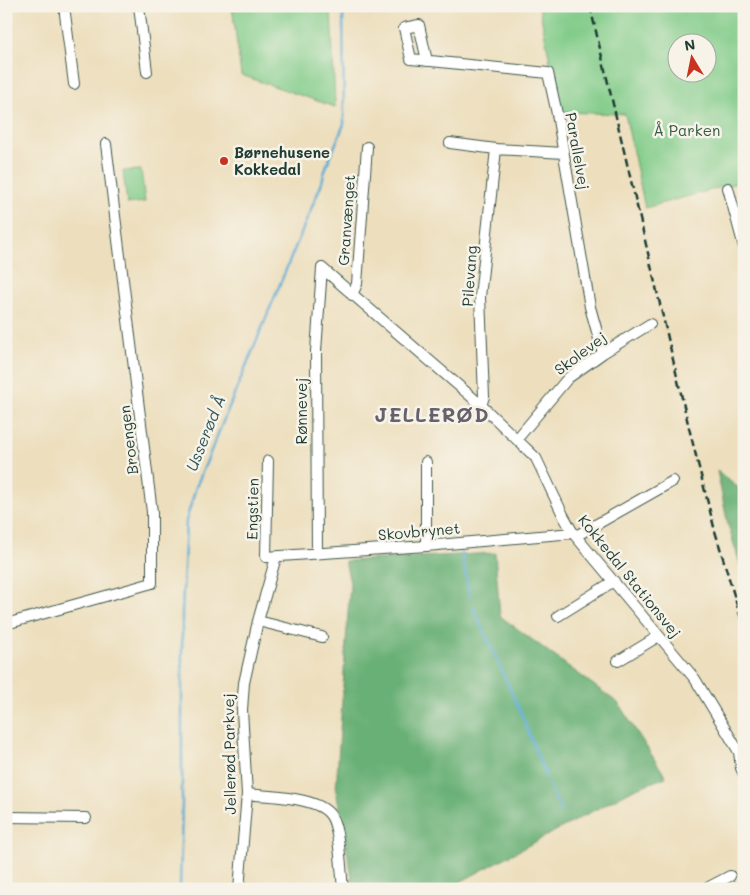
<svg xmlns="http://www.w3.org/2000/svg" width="750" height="895" viewBox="0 0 750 895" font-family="Mali,sans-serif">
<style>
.green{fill:#82cc8a;stroke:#50845f;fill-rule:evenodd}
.forest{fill:#69b076;stroke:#447655}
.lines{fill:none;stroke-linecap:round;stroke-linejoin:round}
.stream{stroke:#5aabd4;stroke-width:2.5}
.minor-casing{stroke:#3e5549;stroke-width:12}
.minor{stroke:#fff;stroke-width:10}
.rail{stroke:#1f3d34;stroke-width:2.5;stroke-dasharray:8 4;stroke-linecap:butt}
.poi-dot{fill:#c8321e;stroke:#f7f3e8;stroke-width:2}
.labels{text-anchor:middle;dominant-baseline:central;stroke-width:5;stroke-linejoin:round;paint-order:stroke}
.park-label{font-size:15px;fill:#335a45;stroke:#f7f3e8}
.street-label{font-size:15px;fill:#1f3d34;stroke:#f7f3e8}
.poi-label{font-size:15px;font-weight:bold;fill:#1f3d34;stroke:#f7f3e8;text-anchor:start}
.water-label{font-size:16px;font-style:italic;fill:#2e585c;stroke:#f7f3e8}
.district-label{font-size:20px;font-weight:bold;letter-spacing:1px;fill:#65616d;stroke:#f7f3e8}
</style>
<rect width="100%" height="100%" fill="#f7f3e8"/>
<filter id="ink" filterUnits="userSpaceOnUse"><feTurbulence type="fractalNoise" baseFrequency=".02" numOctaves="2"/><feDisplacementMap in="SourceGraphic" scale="10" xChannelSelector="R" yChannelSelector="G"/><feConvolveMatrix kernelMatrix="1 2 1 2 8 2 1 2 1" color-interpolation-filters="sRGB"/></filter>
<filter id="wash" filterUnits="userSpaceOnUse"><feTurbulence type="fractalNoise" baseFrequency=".0096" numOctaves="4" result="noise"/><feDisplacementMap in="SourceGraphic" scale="20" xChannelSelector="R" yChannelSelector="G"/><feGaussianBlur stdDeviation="1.12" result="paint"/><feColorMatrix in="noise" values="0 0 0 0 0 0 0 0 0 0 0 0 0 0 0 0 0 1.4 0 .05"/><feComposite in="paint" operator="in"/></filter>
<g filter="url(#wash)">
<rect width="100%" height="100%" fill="#eddfbe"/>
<path class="green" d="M232 6H331L335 107 241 75Z
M539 6H744V181L645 208 625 114 560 112ZM678 42H708V72H678Z
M141 170 145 202 127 204 123 171Z"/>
<path class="forest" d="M717 471 744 492V577L728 525Z
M495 553 500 616 618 703 666 777 634 789 447 889H354L336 790 350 583 345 561Z"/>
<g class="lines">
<path class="stream" d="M460 547 470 597
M473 607 521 713 546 777
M549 785 561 811
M180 889 182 803V613L186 521 196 487 321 185 326 167 344 124 343 6"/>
</g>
</g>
<g filter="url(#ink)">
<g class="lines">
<defs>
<path id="minor" d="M64 6 74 84
M139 6 147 72
M427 61 419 25 404 28 411 59 548 73 557 114 590 307 603 353
M450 143 496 149
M728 188 744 247
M322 268 481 405 536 458 563 515 573 533 695 679 739 752 741 768 744 774
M352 295 357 284 367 147
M481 405 484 397 480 297 496 149 563 153
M517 439 568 378 603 353 650 324
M268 461 266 557 426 546 573 533
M576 536 673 481
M426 546V462
M317 554 316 351 322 268
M558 616 614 581
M258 621 322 637
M6 624 152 583V512L106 144
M618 661 659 636
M247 794C269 797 319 796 331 816 340 829 341 872 343 889
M6 817 86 818
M239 889 247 794 242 710 244 683 258 621 276 557
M705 889 730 876"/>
</defs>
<use href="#minor" class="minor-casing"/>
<use href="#minor" class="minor"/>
<path class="rail" d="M590 6 690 432 715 531 744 629"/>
</g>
</g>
<circle class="poi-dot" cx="224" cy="161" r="5"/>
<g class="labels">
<g class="park-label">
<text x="687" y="130">Å Parken</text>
</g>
<g class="street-label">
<text transform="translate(578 151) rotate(80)">Parallelvej</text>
<text transform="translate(346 220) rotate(-86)">Granvænget</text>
<text transform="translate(469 276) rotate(-86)">Pilevang</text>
<text transform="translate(580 353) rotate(-37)">Skolevej</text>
<text transform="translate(301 411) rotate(-90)">Rønnevej</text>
<text transform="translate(128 440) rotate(-97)">Broengen</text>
<text transform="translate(252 509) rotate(-89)">Engstien</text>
<text transform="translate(419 531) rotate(-5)">Skovbrynet</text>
<text transform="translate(630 576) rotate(51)">Kokkedal Stationsvej</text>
<text transform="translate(229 754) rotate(-91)">Jellerød Parkvej</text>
</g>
<g class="poi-label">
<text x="234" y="152">Børnehusene<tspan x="234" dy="17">Kokkedal</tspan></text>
</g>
<g class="water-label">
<text transform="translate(205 433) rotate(-68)">Usserød Å</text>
</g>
<g class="district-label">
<text x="432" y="414">JELLERØD</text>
</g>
</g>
<rect width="750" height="895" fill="none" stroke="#f7f3e8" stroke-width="25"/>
<g transform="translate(692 58) rotate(350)"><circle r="24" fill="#f7f3e8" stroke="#a1aaa0"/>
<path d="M0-4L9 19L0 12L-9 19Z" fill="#c8321e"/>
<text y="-8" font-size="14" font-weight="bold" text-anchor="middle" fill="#1f3d34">N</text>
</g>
</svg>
